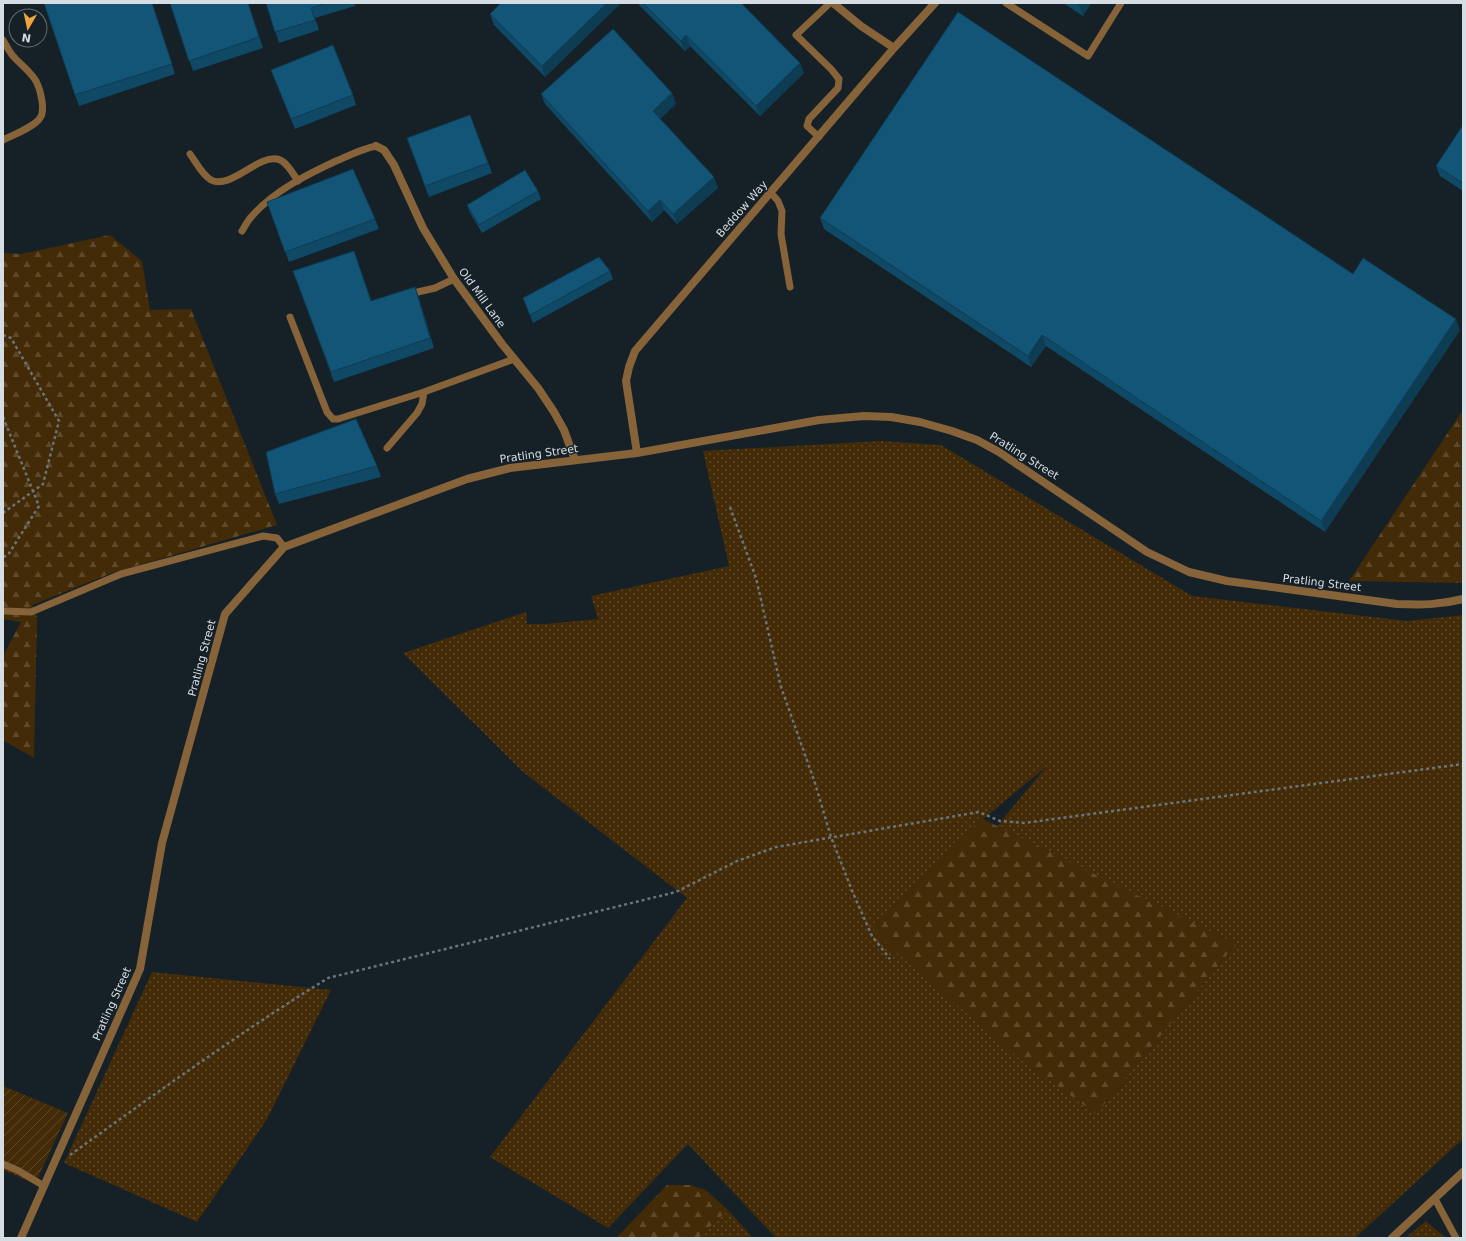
<svg xmlns="http://www.w3.org/2000/svg" width="1466" height="1241" viewBox="0 0 1466 1241" font-family="'DejaVu Sans',sans-serif">
<style>
.grass{fill:url(#grass-dots);fill-rule:evenodd}
.forest{fill:url(#forest-firs)}
.garden{fill:url(#garden-furrows)}
.lines{fill:none;stroke-linecap:round;stroke-linejoin:round}
.path{stroke:#6a747a;stroke-width:2.5;stroke-dasharray:3 3;stroke-linecap:butt}
.service{stroke:#876339;stroke-width:7}
.minor{stroke:#876339;stroke-width:8}
.tertiary{stroke:#876339;stroke-width:8}
.wall{fill:#0f4966}
.shaded-wall{fill:#0d3c53}
.building{fill:#125577;stroke:#0d3c53}
.labels{text-anchor:middle;dominant-baseline:central;stroke-width:3;stroke-linejoin:round;paint-order:stroke}
.street-label{font-size:11px;fill:#d7dee3;stroke:#152027}
</style>
<defs>
<pattern id="grass-dots" width="8" height="8" patternUnits="userSpaceOnUse"><rect width="8" height="8" fill="#442b07"/><path d="M2 2h.1M6 6h.1" fill="none" stroke="#5e492b" stroke-width="1.8" stroke-linecap="round"/></pattern>
<pattern id="forest-firs" width="22" height="20" patternUnits="userSpaceOnUse"><rect width="22" height="20" fill="#442b07"/><path d="M5 1l3.5 6h-7zM16 11l3.5 6h-7z" fill="#5e492b"/></pattern>
<pattern id="garden-furrows" width="10" height="10" patternUnits="userSpaceOnUse"><rect width="10" height="10" fill="#442b07"/><path d="M-1 1l2-2M0 10L10 0M9 11l2-2" fill="none" stroke="#5e492b"/></pattern>
</defs>
<rect width="100%" height="100%" fill="#152027"/>
<path class="grass" d="M880 441 941 445 1192 596 1407 621 1463 615V1139L1355 1238H776L688 1144 608 1228 490 1157 687 898 523 772 403 653 526 612 527 624H545L598 619 591 596 729 566 703 451ZM1047 766 997 826 1236 944 1096 1114 1020 1059 881 939 983 819Z
M152 972 331 990 267 1119 197 1222 64 1163Z
M728 1210 753 1238H698Z
M1426 1221 1446 1238H1405Z"/>
<path class="forest" d="M110 235 142 261 150 310 191 309 277 525 112 573 32 605 37 618 34 758 3 740V656L21 622 3 619V253L21 254Z
M1463 410V583L1349 581Z
M983 819 1236 944 1096 1114 1020 1059 881 939 871 926Z
M667 1185H690L706 1190 728 1210 698 1238H616Z"/>
<path class="garden" d="M3 1086 68 1113 35 1184 3 1170Z"/>
<g class="lines">
<path class="path" d="M3 335 11 338 59 421 43 484 3 513
M3 417 39 506 8 555 3 557
M730 507 756 578 781 687 815 783 831 837 853 893 872 936 890 959
M70 1155C155 1094 239 1033 328 978L676 892 737 861 776 847 979 812 1000 821 1024 823 1463 764"/>
<path class="service" d="M1006 3 1088 56 1121 3
M3 40C6 45 9 51 13 56 20 64 30 71 36 81 40 89 46 110 40 118 34 127 13 135 3 140
M819 137 807 126 809 119 838 88 839 79 831 69 796 35 830 3
M190 154C196 162 202 175 211 180 230 190 258 155 277 159 286 160 293 174 298 181
M771 193 778 201 782 211 781 234 790 287
M242 231C245 226 248 220 252 216 274 191 306 175 336 161 350 155 362 149 376 146
M409 294 435 288 454 279
M290 317 327 412 333 419H338L424 392
M387 448 417 413 422 404 424 392 514 359
M3 611 31 612 121 574 263 536 277 538 284 547
M3 1164 19 1171 44 1186
M1435 1199 1456 1238"/>
<path class="minor" d="M833 3 861 26 894 48
M376 146 384 150 394 165 423 228 454 279 502 344 538 388 554 412 564 430 575 460
M637 453 626 381 629 367 635 351 894 48 935 3
M21 1238 140 969 162 843 225 614 284 547 467 479 510 468 637 453 819 420 864 416 891 417 920 422 952 431 977 440 999 452 1147 552 1189 572 1227 581 1397 604C1422 605 1439 605 1463 599"/>
<path class="tertiary" d="M1392 1238 1463 1172"/>
</g>
<path class="wall" d="M152 3 175 74 79 106 75 95Z
M170 3H248L263 48 193 71Z
M266 3H354L355 6 315 18 319 30 279 43Z
M501 3H621L545 77 494 25 490 14Z
M637 3H741L800 63 804 73 760 116 690 46 685 51Z
M1063 3H1091L1083 16Z
M271 70 353 95 356 105 295 129Z
M672 93 676 104 660 119 714 177 718 188 677 224 664 210 652 222 545 104 541 94Z
M470 115 492 173 429 197 407 138Z
M1463 125V191L1440 176 1436 166Z
M538 191 541 199 482 233 470 213 467 205Z
M267 202 375 219 379 229 289 262Z
M820 218 1353 274 1460 330 1325 532 1046 346 1031 367 824 229Z
M354 251 371 301 415 287 419 298 434 348 334 382 293 271Z
M610 271 613 279 533 323 523 298Z
M377 466 381 477 279 504 275 494Z"/>
<path class="shaded-wall" d="M607 3H621L545 77 542 66Z
M1081 3H1091L1083 16 1079 5Z
M686 35 690 46 685 51 681 41Z
M800 63 804 73 760 116 756 106Z
M672 93 676 104 657 121 653 111Z
M714 177 718 188 677 224 673 214Z
M660 200 664 210 652 222 648 211Z
M415 287 419 298 434 348 430 338Z
M1456 319 1460 330 1325 532 1321 521Z
M1042 335 1046 346 1031 367 1028 356Z"/>
<path class="building" d="M44 3H152L172 64 75 95Z
M170 3H248L259 37 189 61Z
M266 3H326L311 8 315 20 275 32Z
M501 3H607L542 66 490 14Z
M643 3H741L800 63 756 106 686 35 681 41Z
M1075 3H1081L1079 5Z
M958 12 1353 274 1363 258 1456 319 1321 521 1042 335 1028 356 820 218Z
M613 29 672 93 653 111 714 177 673 214 660 200 648 211 541 94Z
M333 45 353 95 291 119 271 70Z
M470 115 488 163 425 186 407 138Z
M1463 125V183L1436 166Z
M353 169 375 219 285 252 267 202Z
M525 170 538 191 479 225 467 205Z
M354 251 371 301 415 287 430 338 331 372 293 271Z
M599 257 610 271 530 315 523 298Z
M356 419 377 466 275 494 266 452Z"/>
<g class="labels">
<g class="street-label">
<text transform="translate(742 209) rotate(-49)">Beddow Way</text>
<text transform="translate(482 298) rotate(54)">Old Mill Lane</text>
<text transform="translate(539 454) rotate(-8)">Pratling Street</text>
<text transform="translate(1024 456) rotate(32)">Pratling Street</text>
<text transform="translate(1322 583) rotate(7)">Pratling Street</text>
<text transform="translate(202 658) rotate(-75)">Pratling Street</text>
<text transform="translate(112 1004) rotate(-66)">Pratling Street</text>
</g>
</g>
<rect width="1466" height="1241" fill="none" stroke="#d7dee3" stroke-width="8"/>
<g transform="translate(28 28) rotate(189)"><circle r="19" fill="#152027" stroke="#636c72"/>
<path d="M0-3L7 15L0 10L-7 15Z" fill="#f1a540"/>
<text y="-6" font-size="11" font-weight="bold" text-anchor="middle" fill="#d7dee3">N</text>
</g>
</svg>
